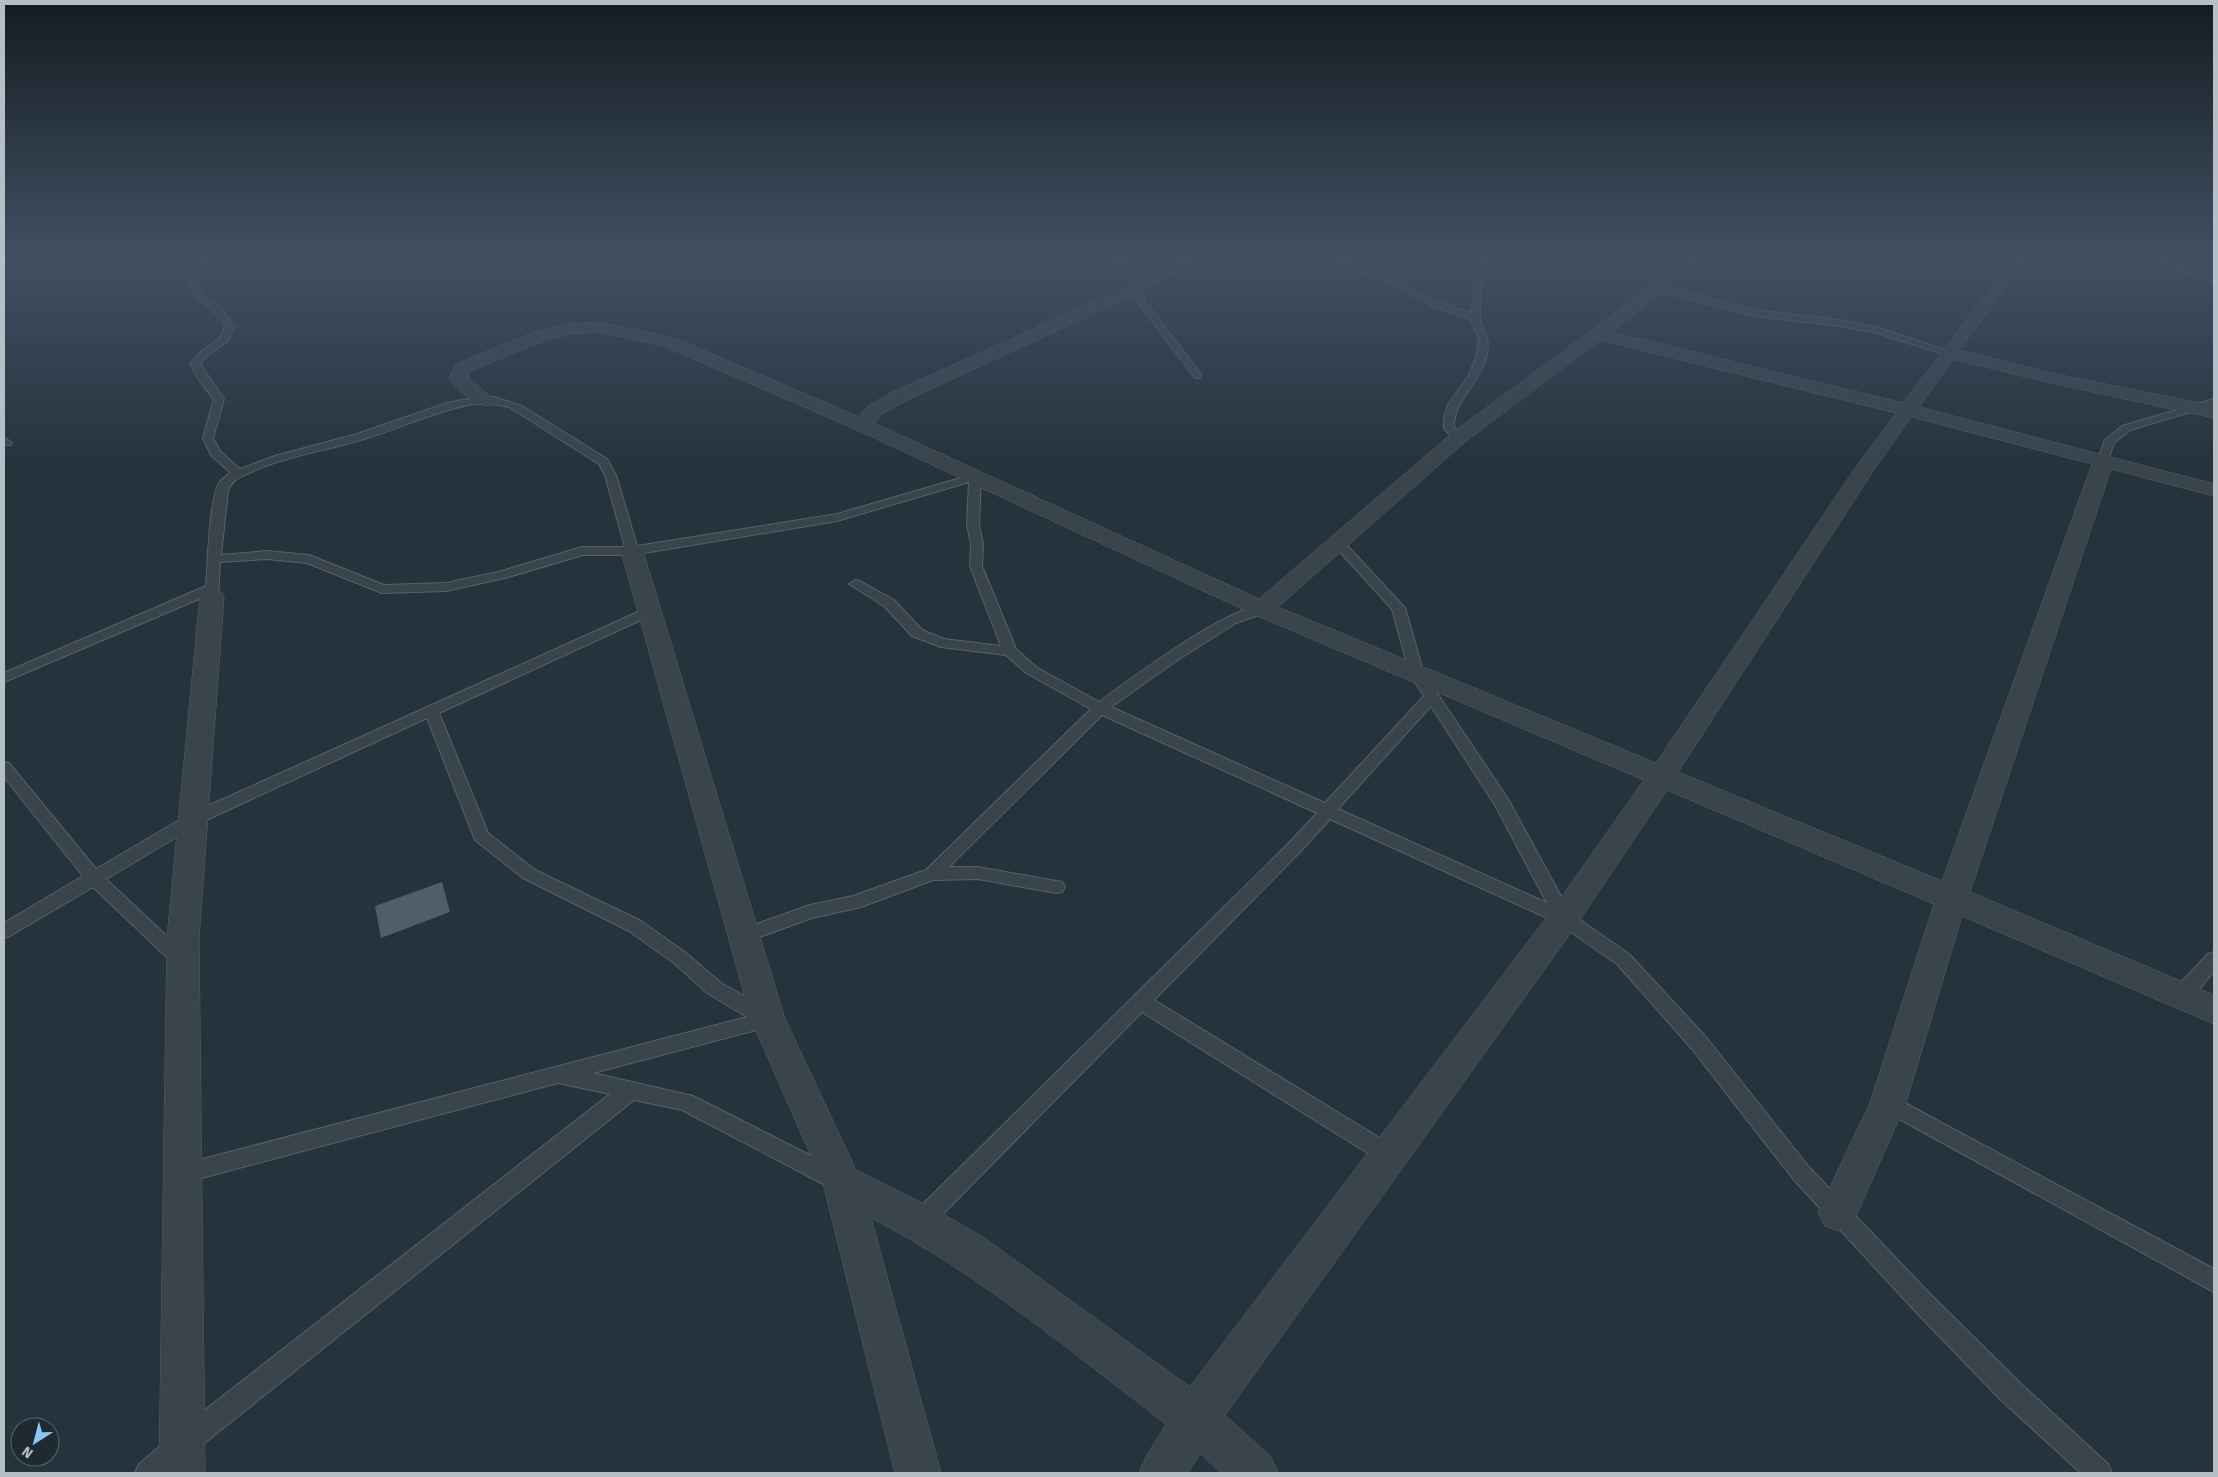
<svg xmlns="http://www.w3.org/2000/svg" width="2218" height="1477" viewBox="0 0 2218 1477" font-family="'Fira Sans',sans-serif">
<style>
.building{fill:#515e6a}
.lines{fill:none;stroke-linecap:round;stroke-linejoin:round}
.service-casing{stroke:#57626b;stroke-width:2}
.minor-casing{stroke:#57626b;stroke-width:1}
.service{fill:#39444d;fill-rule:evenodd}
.minor{fill:#39444d;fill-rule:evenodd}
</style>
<rect width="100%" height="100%" fill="#25333d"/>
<path class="building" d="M442 882 450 912 381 938 375 906Z"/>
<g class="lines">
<defs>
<path id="service" d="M203 258H211L198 282 201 293 220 307 235 326 227 342 209 354 200 364 224 399 213 438 220 451 240 469 275 456 357 434 447 403 473 398 494 397 522 406 607 459 616 475 637 546 837 514 971 475H979L981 477 979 524 983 544 982 566 1016 649 1036 667 1099 702C1127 682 1237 599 1267 606L1269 609 1267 612 1236 623 1173 663 1111 707 1325 803 1424 696 1410 674 1392 609 1332 543 1334 540H1342L1405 608 1424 674 1508 799 1570 913 1629 954 1706 1037 1808 1166 1932 1296 2019 1382 2108 1464 2112 1473H2081L2001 1400 1916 1312 1794 1180 1692 1049 1617 964 1558 923 1330 819 1300 852 1154 1000 1396 1148 1399 1155 1396 1162 1389 1165 1382 1162 1142 1012 928 1229 920 1232 912 1229 909 1222 912 1215 1288 844 1317 813 1102 715 949 867H978L1056 881 1062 882 1065 887 1062 892 1056 893 978 879 933 880 861 907 812 918 743 943 737 941 734 936 737 931 810 905 853 896 926 870 1091 709 1026 673 1006 655 941 647 912 636 884 606 849 584 855 580 860 581 894 600 922 630 944 639 1001 646 970 566 971 544 967 524 969 482 837 521 632 555H583L505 578 446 591 382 593 307 563 267 559 220 562 218 596 217 599H207L206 596 4 682V673L206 586C208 562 209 502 219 483 222 479 227 475 231 473L211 455 203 438 214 399 201 383 190 364 203 350 220 338 225 326 214 311 194 296 190 282ZM473 404H494L509 407 599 464 605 475 625 547H582L498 572 446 583 384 585 309 555 267 551 221 555 228 491C231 481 238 478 247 474 284 456 326 451 364 439 401 428 435 411 473 404ZM1431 706 1495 805 1547 903 1338 809Z
M1110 258H1120L1138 274 1145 301 1201 374V378H1195L1137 301 1131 277Z
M1329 258C1367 258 1404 287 1437 302 1448 306 1460 309 1471 313L1478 258H1486C1484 274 1478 303 1480 317 1482 335 1492 334 1486 358 1479 384 1454 399 1454 427L1463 438 1462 440H1454L1444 428V418L1448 405 1469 375 1476 358 1479 339 1471 319 1432 306 1388 282Z
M2146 258H2159L2214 277V282Z
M1659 285 1753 310 1833 319 1876 327 1954 353 1949 356 1874 332 1833 325 1753 316 1656 290V286Z
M2214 399V405L2130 430 2114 443 2107 463H2099L2097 461 2105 440 2122 426Z
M4 437 12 443 11 445H4Z
M649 607 654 608 656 611 654 614 439 713 488 833 535 870 641 921 686 953 721 983 775 1013 777 1019 775 1025 768 1027 593 1073 693 1096 843 1172 846 1179 843 1186 835 1189 827 1186 682 1110 634 1100 167 1473H135L139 1464 173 1435 610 1094 558 1083 183 1183 176 1180 172 1173 176 1166 747 1017 707 993 674 963 629 931 523 878 475 840 427 718 200 823 106 879 188 956 191 961 188 966 182 968 176 966 93 887 10 936 4 938V923L83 876 4 777V762L9 763 96 869 188 815Z
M2214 952V971C2204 982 2190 1007 2173 1001L2171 996 2173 991 2208 954Z
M1888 1094 2214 1269V1292L1881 1109 1878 1103 1881 1097Z"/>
<path id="minor" d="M1183 258H1203L1145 290 907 400 882 414 874 423 1259 599 1451 434 1689 258H1706L1611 332 1903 403 2014 258H2029L1959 350 2051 373 2214 406V418L2051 383 1953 359 1919 407 2214 484V496L2111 469 1970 892 2214 995V1024L1962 916 1906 1103 1852 1225 1838 1231 1824 1225 1818 1212 1870 1103 1934 904 1667 790 1575 927 1225 1415 1271 1457 1278 1473H1221L1200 1453 1188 1473H1139L1146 1457 1166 1424C1071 1352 977 1272 871 1218L941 1473H895L823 1183 751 1019 621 551 624 546 632 544 640 546 643 551 785 1019 856 1170 934 1209 983 1237 1190 1387 1553 909 1644 780 1253 614 855 429 664 346 598 332 570 334 546 340 470 371 468 377 495 401 493 405C478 409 457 390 449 378L456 364 534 332 570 324 598 322 675 338 859 417 868 406 893 392 1133 284ZM1601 340 1896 413 1856 467 1656 763 1278 607 1465 442ZM1912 417 2092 464 1942 881 1678 772 1875 468Z
M212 589 220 591 224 596 199 938 205 1473H159L167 938 200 596 204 591Z"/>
</defs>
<use href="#service" class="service-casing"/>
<use href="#minor" class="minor-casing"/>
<use href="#service" class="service"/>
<use href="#minor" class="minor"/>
</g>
<linearGradient id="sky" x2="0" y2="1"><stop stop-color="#141c22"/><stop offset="0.55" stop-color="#405062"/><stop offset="1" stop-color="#405062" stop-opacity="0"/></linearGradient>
<rect width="2218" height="465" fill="url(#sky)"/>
<rect width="2218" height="1477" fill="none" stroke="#b5bfc8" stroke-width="10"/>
<g transform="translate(35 1442) rotate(216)"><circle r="24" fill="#1e2932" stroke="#5a656e"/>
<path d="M0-4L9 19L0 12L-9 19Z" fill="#90c4f2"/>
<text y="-8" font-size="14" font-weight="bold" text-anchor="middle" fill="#b5bfc8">N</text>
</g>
</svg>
